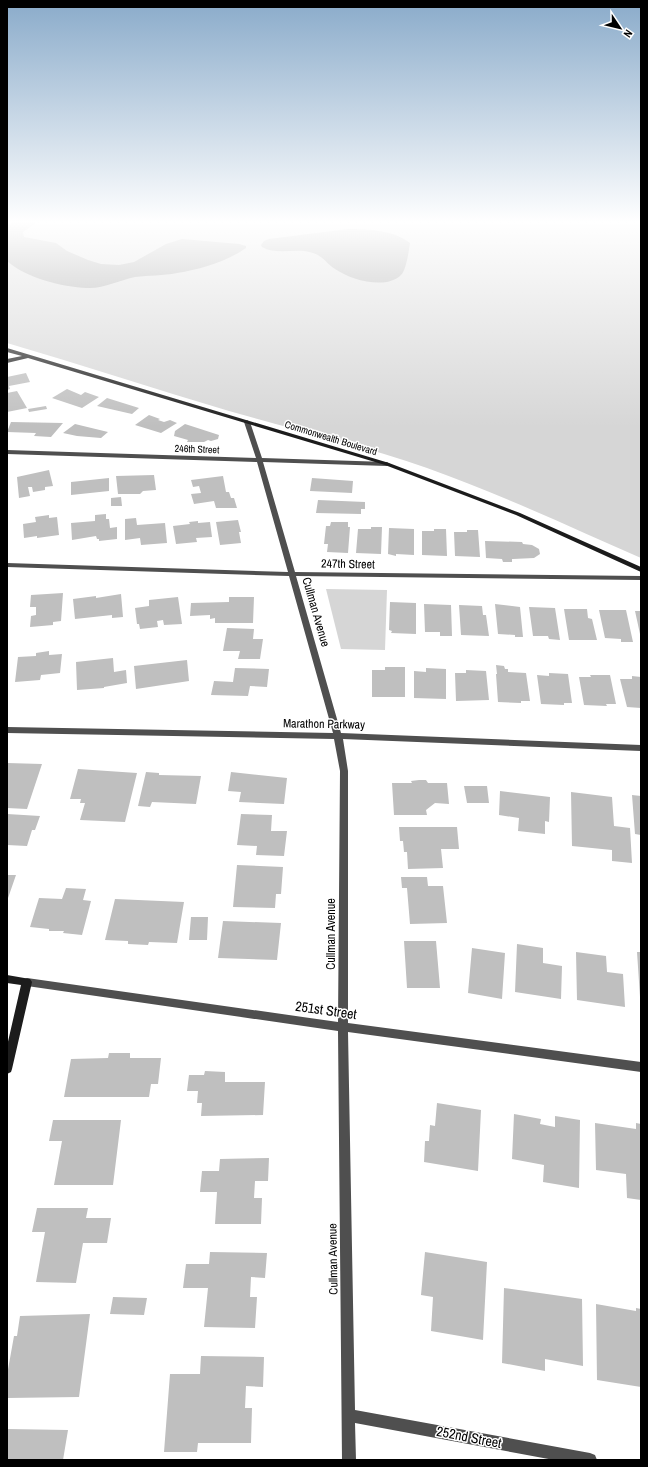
<svg xmlns="http://www.w3.org/2000/svg" width="648" height="1467" viewBox="0 0 648 1467" font-family="'Archivo Narrow',sans-serif">
<style>
.green{fill:#d6d6d6}
.water{fill:#9d9d9d}
.building{fill:#bfbfbf}
.lines{fill:none;stroke-linecap:round;stroke-linejoin:round}
.street{fill:#4f4f4f;fill-rule:evenodd}
.secondary{fill:#1c1c1c;fill-rule:evenodd}
.labels{text-anchor:middle;dominant-baseline:central;stroke-width:3;stroke-linejoin:round;paint-order:stroke}
.far-street-label{font-size:10px;fill:#000;stroke:#fff}
.street-label{font-size:12px;fill:#000;stroke:#fff}
.near-street-label{font-size:14px;fill:#000;stroke:#fff}
</style>
<rect width="100%" height="100%" fill="#fff"/>
<path class="green" d="M7 222H641V558C570 527 500 494 427 468 362 445 295 430 229 411 155 389 82 365 7 343Z
M326 589 387 590 385 650 341 649Z"/>
<path class="water" d="M13 222H37L23 232 24 237 56 243 67 251 88 260 101 264 119 265 134 262 166 244 182 239 239 244 246 246V248C226 262 201 269 177 273 163 276 149 275 135 277 120 280 103 289 87 288 62 287 26 278 7 261L8 225Z
M348 229C369 229 393 230 410 243 409 250 406 271 401 275 386 290 351 280 335 269 327 264 323 256 313 253 297 247 278 256 262 247L261 245 264 241 269 239Z"/>
<path class="building" d="M26 373 30 382 9 386 10 389 7 390V377Z
M67 389 81 395 85 392 99 397 82 408 52 398Z
M17 391 27 408 7 412V396H8L7 393Z
M107 398 139 408 132 414 97 406Z
M46 406 47 409 29 412 28 409Z
M149 415 160 419 158 420 164 422 170 420 177 423 161 433 135 425Z
M11 422 63 423 51 437 34 436 36 433 7 432Z
M75 424 108 432 101 438 77 436 63 433Z
M185 424 219 435 218 439 211 441 208 440 204 442H187L188 440 174 436 175 431Z
M49 470 53 486 45 487V490L33 492 32 487H28L30 496 19 498 17 477Z
M154 475 156 490 143 491 140 494H118L116 476Z
M223 476 226 492H229L231 498H234L237 508H216L214 501 194 504 191 494 201 493 199 486 193 487 191 480Z
M109 478V491L71 495V482Z
M312 478 353 481 352 493 310 491Z
M121 497 122 506H111V498Z
M318 500 365 502V509H361V514L316 513Z
M106 514V519H109L110 528 117 527V539L99 541V539H97L96 536 72 540 71 523 95 521V515Z
M49 515V518L57 517 59 535 37 538V536L24 538 23 524 36 522 35 517Z
M136 518 137 525 165 523 167 543 141 545 140 538 125 540V519Z
M238 520 241 532H239L241 543 220 545 216 522Z
M198 521V523L210 522 212 537 196 538 197 542 176 544 173 526 190 524 189 522Z
M331 522H348V527H350L348 553 327 552 328 544H324L326 526H330Z
M371 527H382L381 554 356 553 358 529H371Z
M389 528 414 529V555L396 554V556L388 554Z
M434 529H446L447 556 422 555V531H434Z
M467 530H478L480 557 455 556 454 532H467Z
M485 541 522 542 523 544 532 545 539 549 540 554 534 558 513 559H512V562H503L502 559 486 558Z
M63 593 61 621 53 622V625L30 627 31 616 36 615V607H30L31 595Z
M121 594 123 617 112 618V615L75 619 73 599 96 596V598Z
M178 597 182 624 164 625 163 620 157 621 158 627 140 629 139 624H137L135 608 149 606V600Z
M229 597H254L253 623H215V618L210 619V615L190 616 191 603 229 602Z
M390 602 416 603V634L391 633 392 631 389 630Z
M424 604 451 605 452 636H440V632H425Z
M495 604 520 607 523 637H515V635L498 634Z
M459 605 482 606 483 615H486L489 636 461 635Z
M529 607 555 608 560 640 549 639 548 636H533Z
M564 609H587L588 618 592 619 597 640H569Z
M599 610H626L633 642H621V639L605 638Z
M635 611H641V634H640Z
M227 628 254 629 253 639H263L260 659H238L240 651H223Z
M49 651V655L62 654 60 673 41 675 40 680 15 682 18 657 36 656V653Z
M113 658 114 672 126 670 127 683 104 687V688L77 690 76 662Z
M187 660 189 681 136 689 134 666Z
M496 665 504 666 505 669H508V672L526 673 530 701H521V703L498 702 496 674H497Z
M385 667H405V697H372V670H385Z
M235 668 269 669 267 687 250 686 248 696 211 695 214 681 233 682Z
M426 668 446 669V699L414 698V671L426 672Z
M466 670 486 671 489 700 456 701 455 673H466Z
M549 673 568 674 572 703H564V705L541 704 537 675 549 676Z
M590 675H610L616 704H606L607 706 584 705 579 677H591Z
M632 676 641 677V708L627 707 620 679H632Z
M7 763 42 764 27 809 7 808Z
M78 769 137 773 125 822 80 820 85 803H80L81 799H70Z
M146 772 159 773V775L201 776 196 804 152 802 150 807 138 806Z
M231 772 287 778 284 804 239 802 241 792 228 791Z
M419 780H426L428 783H447L449 804 435 803 426 810 427 815H394L392 783H412L411 781Z
M464 786H487L489 803H467Z
M500 791 550 797 549 822 545 821V834L518 831 519 818 499 815Z
M571 792 612 797 614 826 630 828 632 863 612 861V850L572 846Z
M632 795 641 796V835L635 834Z
M7 814 40 816 35 830H32L27 846 7 845Z
M241 814 272 815 271 831H287L284 856 256 855 257 846 237 845Z
M399 827H457L459 849H441L443 868 408 869 407 852H404L403 841H400Z
M237 865 283 867 281 894H276L275 908 233 907Z
M7 875H16L7 901Z
M401 877H427L428 886H443L447 923 410 924 407 888H402Z
M66 888 86 889 83 900 91 901 82 935 63 933 64 931H49V929L30 927 39 898 62 899Z
M115 899 184 902 177 943 149 942 148 945 128 944V941L105 940Z
M191 917H208L207 940H189Z
M223 921 281 923 277 960 218 958Z
M404 941H436L440 988H407Z
M517 944 543 948V963L562 966 561 999 515 992Z
M472 948 505 953 502 999 468 993Z
M576 952 606 956 607 972 623 974 625 1007 577 1000Z
M637 952H641V997H640Z
M109 1053H130V1058H161L158 1084H151L149 1097H64L71 1059 108 1058Z
M205 1071 225 1072V1082H265L263 1115 201 1116 202 1103H197L198 1091H187L189 1075H204Z
M437 1103 481 1110 478 1171 424 1162 425 1141H429L430 1125 435 1126Z
M514 1114 541 1119 540 1124 555 1127V1116L580 1120 579 1188 543 1182 544 1165 512 1159Z
M53 1120H121L113 1185H54L62 1141H49Z
M595 1123 636 1129V1123L641 1124V1200L627 1198 626 1174 596 1170Z
M269 1158 268 1181H255L254 1198H262L261 1224H215L217 1192H200L202 1171H219L220 1159Z
M37 1208H88L86 1218H111L107 1243H83L76 1283 36 1282 45 1232H32Z
M210 1252 267 1253 265 1278 251 1277 250 1297H257L255 1328 204 1327 208 1288H183L186 1264H209Z
M425 1252 487 1262 483 1340 431 1331 433 1297 421 1295Z
M504 1288 582 1299 583 1366 545 1359V1371L502 1363Z
M113 1297 147 1298 144 1315 110 1314Z
M596 1304 636 1311V1308L641 1309V1387L597 1380Z
M90 1314 79 1397 7 1398V1375L14 1336H17L20 1316Z
M201 1356 264 1357 263 1387 246 1386 245 1408H252L251 1443H198L197 1452H164L170 1374H200Z
M7 1429 68 1430 63 1460H7Z"/>
<g class="lines">
<path class="street" d="M247 420 250 422 262 458 387 462 390 464 387 466 263 462 295 572 641 576V580L296 576 341 733 641 745V751L343 739 348 771V1023L641 1062V1072L348 1032 355 1410 590 1453 595 1455 597 1460H554L355 1423 356 1460H342L338 1031 27 986 24 985 22 982 24 979 27 978 338 1022 340 771 334 739 7 733V727L333 733 289 576 7 567V563L288 572 257 462 7 454V450L256 458 244 422Z"/>
<path class="secondary" d="M7 348 389 463 520 513 641 567V572L516 515 385 465 28 358 7 363V359L22 356 7 352Z
M7 975 30 979 32 982 12 1069 11 1072 7 1074V1046L21 985 7 983Z"/>
</g>
<linearGradient id="sky" x2="0" y2="1"><stop stop-color="#8aabca"/><stop offset="0.52" stop-color="#fff"/><stop offset="1" stop-color="#fff" stop-opacity="0"/></linearGradient>
<rect width="648" height="427" fill="url(#sky)"/>
<g class="labels">
<g class="far-street-label">
<text transform="translate(331 438) rotate(17)">Commonwealth Boulevard</text>
<text transform="translate(197 449) rotate(2)">246th Street</text>
</g>
<g class="street-label">
<text transform="translate(348 564) rotate(1)">247th Street</text>
<text transform="translate(316 612) rotate(74)">Cullman Avenue</text>
<text transform="translate(324 724) rotate(1)">Marathon Parkway</text>
<text transform="translate(331 934) rotate(-90)">Cullman Avenue</text>
<text transform="translate(333 1259) rotate(-91)">Cullman Avenue</text>
</g>
<g class="near-street-label">
<text transform="translate(326 1010) rotate(8)">251st Street</text>
<text transform="translate(469 1437) rotate(11)">252nd Street</text>
</g>
</g>
<rect width="648" height="1467" fill="none" stroke="#000000" stroke-width="16"/>
<g transform="translate(620 28) rotate(125)" stroke="#ffffff" stroke-width="3" paint-order="stroke">
<path d="M0-3L7 15L0 10L-7 15Z" fill="#000000"/>
<text y="-6" font-size="11" font-weight="bold" text-anchor="middle" fill="#000000">N</text>
</g>
</svg>
